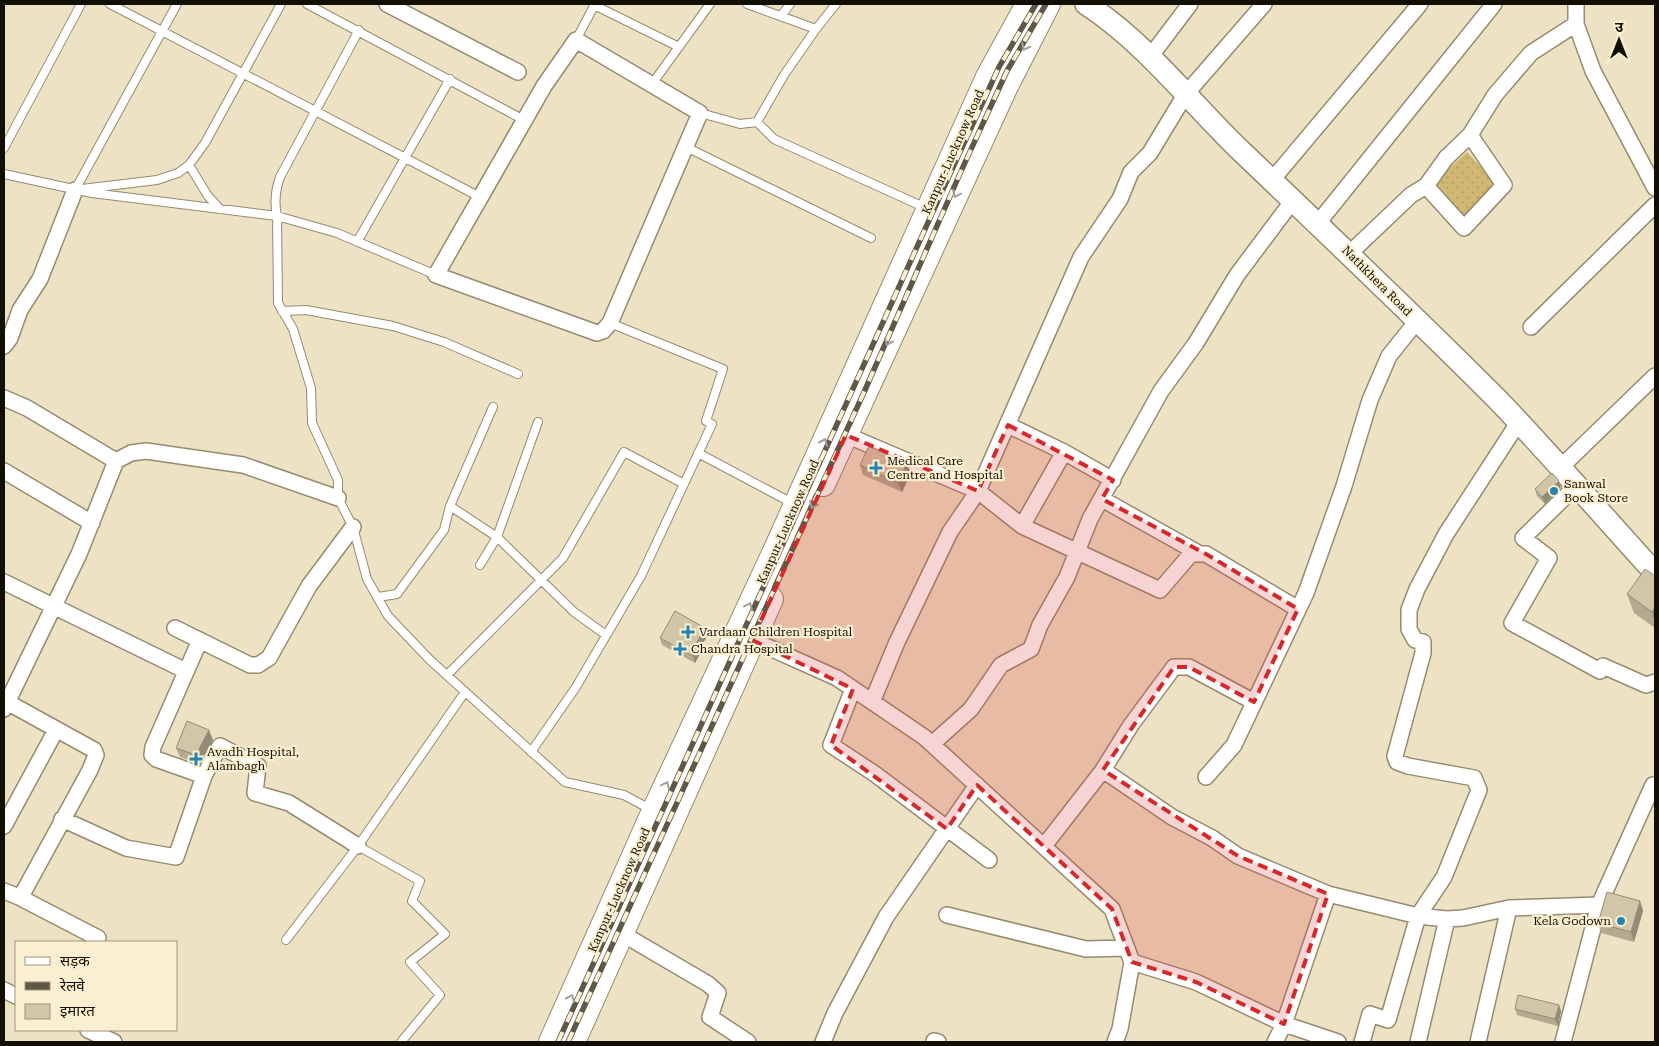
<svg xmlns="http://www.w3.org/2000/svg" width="1659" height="1046" viewBox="0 0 1659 1046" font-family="'Roboto Serif','Noto Sans Devanagari',serif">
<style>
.park{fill:url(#park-dots)}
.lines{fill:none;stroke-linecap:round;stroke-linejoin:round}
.lane-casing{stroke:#968b6f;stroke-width:10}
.street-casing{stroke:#968b6f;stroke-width:18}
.secondary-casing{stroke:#968b6f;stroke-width:24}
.primary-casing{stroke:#968b6f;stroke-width:26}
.lane{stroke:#fff;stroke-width:8}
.street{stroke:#fff;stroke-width:15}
.secondary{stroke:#fff;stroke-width:21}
.primary{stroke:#fff;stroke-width:24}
.rail-casing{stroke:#5e5847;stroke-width:5.5}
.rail{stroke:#faefd0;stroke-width:4;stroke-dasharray:11;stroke-linecap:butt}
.wall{fill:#b4aa90}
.shaded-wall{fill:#928b76}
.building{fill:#d1c6a8;stroke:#928b76}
.oneway{stroke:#a09f9b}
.marked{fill:#d62828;fill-opacity:0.2;stroke:#d62828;stroke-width:4;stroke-dasharray:10 6;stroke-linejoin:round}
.poi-dot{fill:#2782af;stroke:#faefd0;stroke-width:2}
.labels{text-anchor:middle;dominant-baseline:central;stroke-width:4.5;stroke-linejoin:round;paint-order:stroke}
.street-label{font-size:12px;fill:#120f05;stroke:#faefd0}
.poi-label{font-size:12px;fill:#120f05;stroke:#faefd0;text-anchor:start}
</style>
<defs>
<pattern id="park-dots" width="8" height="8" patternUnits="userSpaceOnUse" patternTransform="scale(1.25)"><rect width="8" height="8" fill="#d0b873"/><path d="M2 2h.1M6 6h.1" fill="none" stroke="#b29d62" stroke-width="1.8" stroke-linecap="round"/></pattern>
</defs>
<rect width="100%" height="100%" fill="#ede2c3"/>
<path class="park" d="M1467 152 1499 186 1464 219 1431 185Z"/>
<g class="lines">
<defs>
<path id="lane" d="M110 4 480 197
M307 4 524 120
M747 4 816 29 836 4
M594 5 679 47
M781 16 790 4
M359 30 280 177C275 191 274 202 277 216L278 303 293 329 311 388 312 423 338 480V498L353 527 367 579 388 616 430 660 565 782 624 795 652 810
M576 40 595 4
M652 84 710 4
M700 113 740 124 757 122 784 75 816 29
M757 122 774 139 926 208
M684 146 871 238
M4 148 81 4
M189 165 208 196 220 209
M4 174 92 193 277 216 337 233 436 275
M82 189 157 180 178 173 189 165 205 143 281 4
M75 190 177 4
M357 242 450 79
M282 311 306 310 393 326 444 342 518 374
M698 453 794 504
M450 506 497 537 574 612 606 635
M480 565 497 537 538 422
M378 597 397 594 444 530 450 506 493 407
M447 675 563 558 624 452 684 484
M531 752 576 687 641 576 712 424 706 421 723 369 610 323
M358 846 420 881 412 901 445 934 410 962 440 995 401 1042
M286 940 358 846 465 692"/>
<path id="street" d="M387 4 518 72
M1576 4V24L1593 71 1655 188
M576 40 700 113 610 323 603 331 597 333 436 275 544 86Z
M1150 57 1190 4
M1470 135 1504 185 1464 228 1426 186 1446 158 1470 135 1495 95 1531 53 1576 24
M1272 180 1420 4
M1318 223 1494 4
M1349 254 1411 195 1426 186
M1531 327 1655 205
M4 346 10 338 20 310 40 279 75 190
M4 398 27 408 116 461
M1008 425 1064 452 1022 526
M846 435 978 491 1022 526 1160 590 1191 554H1206L1298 609
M1064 452 1113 480
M1560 468 1655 376
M4 471 92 523
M1576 486 1523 538 1549 558 1512 623 1600 671 1603 666 1646 685 1655 682
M1102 499 1200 554
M4 582 186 671
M175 628 250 665H258L269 658 309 586 353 527
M200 640 153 747 152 755 156 759 204 776
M752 640 837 678 924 737 1112 909 1132 962 1196 982 1284 1024 1338 1042
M853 689 831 745 875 774 989 860
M872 702 897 642 950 532 978 491 1081 257 1120 199 1131 172 1150 153 1185 95 1264 4
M4 709 79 554 116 461 131 453 146 451 243 465 338 498
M932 744 971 709 1001 665 1031 649 1040 625 1067 577 1090 519 1161 391 1196 343 1237 275 1294 199
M1103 770 1172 817 1212 838 1238 856 1328 894 1418 916 1447 919
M1206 777 1234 745 1306 593 1344 486 1370 400 1389 356 1417 321
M62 819 126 848 176 857 204 776 220 746 258 766 255 793 289 803 358 846
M4 826 56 730
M1044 846 1103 770 1131 725 1174 667H1189L1254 702
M4 891 19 897 24 891 90 770 96 755 94 750 7 702
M19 897 98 938
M947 915 1086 949 1127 948
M621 933 708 984 718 993 710 1017 748 1042
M4 990 16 996
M88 1030 114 1042
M934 1041 938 1042
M823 1042 835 1013 886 917 977 785
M1115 1042 1120 1029 1132 962
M1275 1042 1284 1024 1328 894
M1362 1042 1370 1014 1388 1020 1418 916 1444 877 1479 790 1474 778 1408 766 1397 762 1395 756 1423 653V642L1415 640 1409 629V610L1417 589 1446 534 1518 423
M1418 1042 1447 919 1463 918 1509 908 1599 905
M1478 1042 1509 908
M1563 1042 1599 905 1653 785"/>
<path id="secondary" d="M1086 4C1146 43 1190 102 1241 151 1327 233 1413 315 1497 399 1551 455 1602 515 1655 573"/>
<path id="primary" d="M823 484 1006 86 1048 4
M551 1042 654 811 776 549 988 77 1028 4
M573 1042 771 599"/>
</defs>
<use href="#lane" class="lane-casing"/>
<use href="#street" class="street-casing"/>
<use href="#secondary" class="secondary-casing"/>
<use href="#primary" class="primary-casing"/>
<use href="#lane" class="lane"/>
<use href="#street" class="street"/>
<use href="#secondary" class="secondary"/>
<use href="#primary" class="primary"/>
<defs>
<path id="rail" d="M558 1042 954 165 999 67 1036 4
M568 1042 865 390 962 169 1007 71 1046 4"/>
</defs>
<use href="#rail" class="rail-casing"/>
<use href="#rail" class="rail"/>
</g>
<path class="wall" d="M860 465 911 473 902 492 863 475Z
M1561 487 1545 504 1537 496 1535 489Z
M1655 576V628L1634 613 1627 594Z
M708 635 700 648 701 652 695 663 662 645 660 638Z
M213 740 200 764 180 757 176 748Z
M1640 901 1643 911 1634 942 1601 933 1598 923Z
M1559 1005 1561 1011 1558 1026 1517 1015 1515 1009Z"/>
<path class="shaded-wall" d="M907 463 911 473 902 492 898 483Z
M1559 481 1561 487 1545 504 1542 497Z
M1655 607V622L1652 612Z
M705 628 708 635 700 648 701 652 695 663 693 656 696 644Z
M209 730 213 740 200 764 196 755Z
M1640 901 1643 911 1634 942 1631 932Z
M1559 1005 1561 1011 1558 1026 1555 1019Z"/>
<path class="building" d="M869 446 907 463 898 483 860 465Z
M1552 473 1559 481 1542 497 1535 489Z
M1645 569 1655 576V607L1652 612 1627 594Z
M675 611 705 628 696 644 699 646 693 656 660 638Z
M187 721 209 730 196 755 176 748Z
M1607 892 1640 901 1631 932 1598 923Z
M1518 995 1559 1005 1555 1019 1515 1009Z"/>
<defs><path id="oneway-chevron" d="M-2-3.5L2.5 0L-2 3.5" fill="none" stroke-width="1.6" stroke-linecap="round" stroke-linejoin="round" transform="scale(1.25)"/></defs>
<g class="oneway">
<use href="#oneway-chevron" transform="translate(1025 47) rotate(117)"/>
<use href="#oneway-chevron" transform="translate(956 194) rotate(115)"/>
<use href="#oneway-chevron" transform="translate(888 342) rotate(115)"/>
<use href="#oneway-chevron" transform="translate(824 442) rotate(-66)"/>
<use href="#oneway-chevron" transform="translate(813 505) rotate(115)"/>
<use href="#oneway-chevron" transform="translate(749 606) rotate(-65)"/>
<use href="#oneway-chevron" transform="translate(666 785) rotate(-65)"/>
<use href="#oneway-chevron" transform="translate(571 998) rotate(-66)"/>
</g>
<path class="marked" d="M1008 425 1113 480 1102 499 1206 554 1298 609 1254 702 1189 667H1174L1103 770 1238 856 1328 894 1284 1024 1196 982 1132 962 1112 909 977 785 947 829 831 745 853 689 752 640 846 435 978 491Z"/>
<g class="poi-dot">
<path d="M873.5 460.5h5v5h5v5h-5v5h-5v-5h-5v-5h5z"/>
<circle cx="1554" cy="491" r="5"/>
<path d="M685.5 624.5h5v5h5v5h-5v5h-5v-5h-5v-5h5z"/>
<path d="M677.5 641.5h5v5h5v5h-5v5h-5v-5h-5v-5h5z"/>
<path d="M193.5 751.5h5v5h5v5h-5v5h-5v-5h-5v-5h5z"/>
<circle cx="1621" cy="921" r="5"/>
</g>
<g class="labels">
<g class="street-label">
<text transform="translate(953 152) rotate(-66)">Kanpur-Lucknow Road</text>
<text transform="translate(1377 281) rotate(45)">Nathkhera Road</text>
<text transform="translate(788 522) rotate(-66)">Kanpur-Lucknow Road</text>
<text transform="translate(619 890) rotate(-66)">Kanpur-Lucknow Road</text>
</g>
<g class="poi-label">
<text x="887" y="461">Medical Care<tspan x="887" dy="14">Centre and Hospital</tspan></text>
<text x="1564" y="484">Sanwal<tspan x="1564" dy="14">Book Store</tspan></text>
<text x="699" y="632">Vardaan Children Hospital</text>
<text x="691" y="649">Chandra Hospital</text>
<text x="207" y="752">Avadh Hospital,<tspan x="207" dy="14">Alambagh</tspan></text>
<text x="1611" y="921" text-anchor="end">Kela Godown</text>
</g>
</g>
<rect width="1659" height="1046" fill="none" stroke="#120f05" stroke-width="10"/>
<rect x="15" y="941" width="162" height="90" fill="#faefd0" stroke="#9d957f"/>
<rect x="25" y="957" width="25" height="8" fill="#ffffff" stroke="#9d957f"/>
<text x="60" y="966" font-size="15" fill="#120f05">सड़क</text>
<rect x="25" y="982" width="25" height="8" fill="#5e5847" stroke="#9d957f"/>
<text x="60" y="991" font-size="15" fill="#120f05">रेलवे</text>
<rect x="25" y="1004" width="25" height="15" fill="#d1c6a8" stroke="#9d957f"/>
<text x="60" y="1016" font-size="15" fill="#120f05">इमारत</text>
<g transform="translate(1619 40)" stroke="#faefd0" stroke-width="4" paint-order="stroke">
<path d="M0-4L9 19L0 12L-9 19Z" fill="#120f05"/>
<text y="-8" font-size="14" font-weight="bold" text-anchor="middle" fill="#120f05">उ</text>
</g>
</svg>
